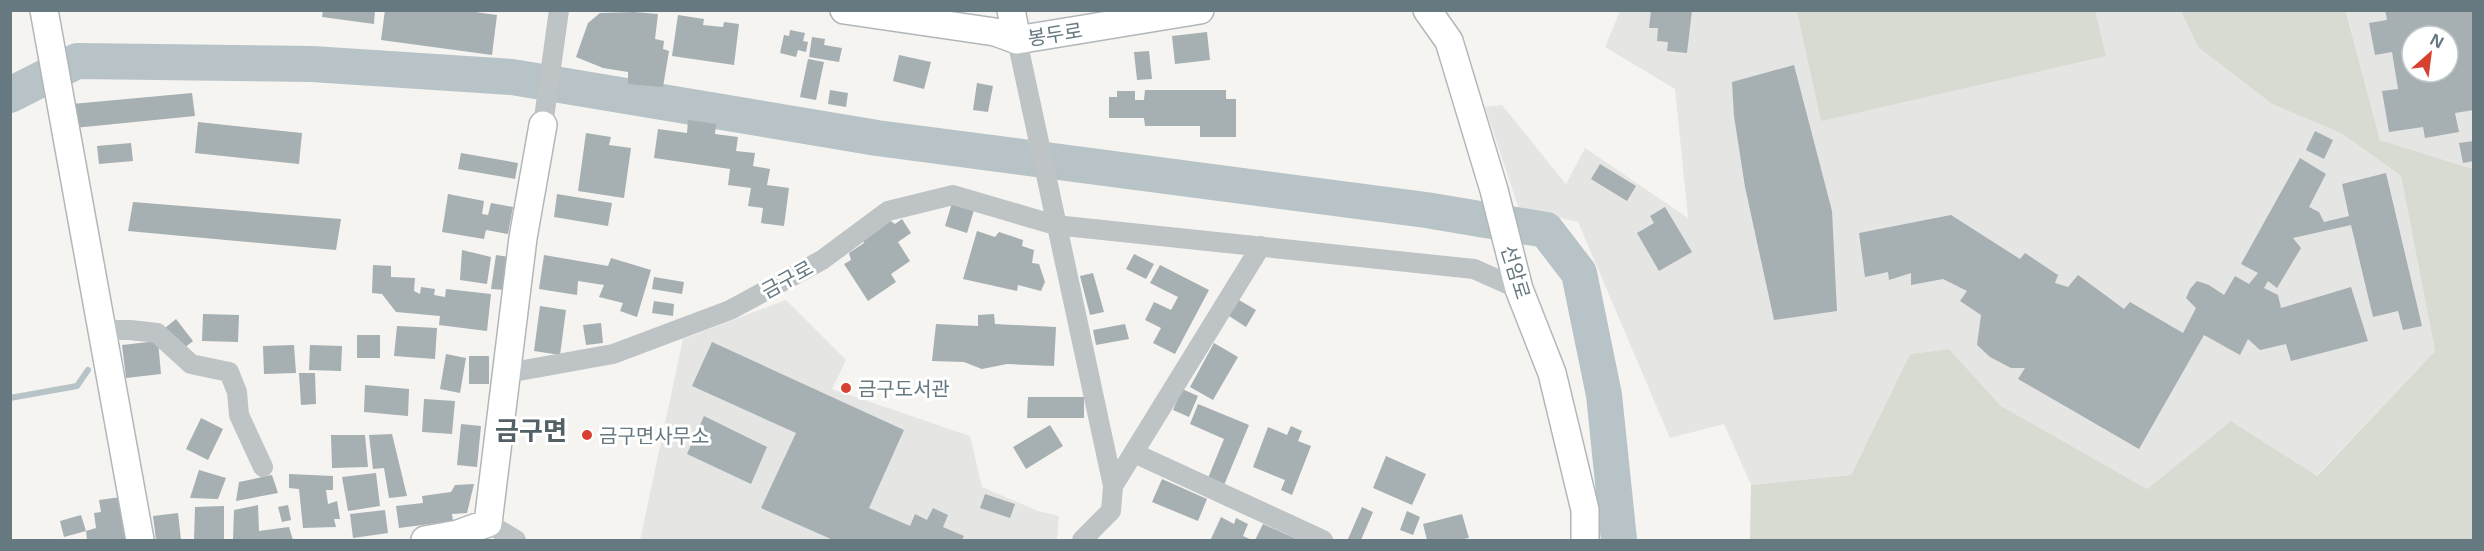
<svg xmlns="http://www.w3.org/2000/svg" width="2484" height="551" viewBox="0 0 2484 551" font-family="'Open Sans','Noto Sans KR',sans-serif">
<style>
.built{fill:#e5e6e4;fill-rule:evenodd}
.green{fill:#d7dbd2}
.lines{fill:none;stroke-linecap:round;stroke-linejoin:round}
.stream{stroke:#b7c3c6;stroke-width:6}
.river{stroke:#b7c3c6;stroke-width:36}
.building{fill:#a6afb2;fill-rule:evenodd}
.secondary-casing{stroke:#b1b7b9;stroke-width:30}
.street{stroke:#bec3c5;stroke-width:20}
.secondary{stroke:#fff;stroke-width:27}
.poi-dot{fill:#d64130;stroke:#fff;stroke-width:2}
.labels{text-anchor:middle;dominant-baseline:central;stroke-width:6;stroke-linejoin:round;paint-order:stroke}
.street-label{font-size:20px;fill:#667880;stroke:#fff}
.poi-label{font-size:20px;fill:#667880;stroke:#fff;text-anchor:start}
.district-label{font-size:26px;font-weight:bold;fill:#536066;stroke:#fff}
</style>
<rect width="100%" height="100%" fill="#f5f4f1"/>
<path class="built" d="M1620 11H2181L2198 47 2272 104 2341 133 2401 176 2435 351 2316 476 2231 421 2147 489 2001 406 1949 349 1910 354 1851 475 1751 485 1724 424 1670 438 1578 222 1519 209 1485 107 1502 105 1566 184 1585 148 1688 218 1675 89 1605 47Z
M2346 11H2473V169L2380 140ZM2412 36H2448V72H2412Z
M786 300 846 360 832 389 970 436 982 487 1038 511 1059 516 1057 540H640L683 339Z"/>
<path class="green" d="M1797 11H2095L2106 56 1821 121Z
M2181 11H2355L2346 12 2380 140 2473 169V540H1750L1751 485 1851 475 1910 354 1949 349 2001 406 2147 489 2231 421 2317 476 2435 351 2401 176 2341 133 2272 104 2198 47Z"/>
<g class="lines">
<path class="stream" d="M10 398 77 386 88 370"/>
<path class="river" d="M10 95 77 61 312 64 512 77 877 138 1426 210 1546 230 1579 273 1604 395 1619 540"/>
</g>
<path class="building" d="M323 10H375L374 24 322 17Z
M385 10H461L497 15 492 55 381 40Z
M1651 10H1692L1687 53 1667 51 1668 42 1657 41 1658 28H1649Z
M2385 10H2474V110L2455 113 2459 132 2425 138 2423 127 2389 132 2382 91 2398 89 2392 52 2375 55 2369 23 2387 20ZM2412 36H2448V72H2412Z
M634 12 658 14 655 39 664 41 663 49 669 51 663 87 628 84V72L603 68 576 57 588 23 600 13Z
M678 15 704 19 703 25 723 27 724 22 739 24 734 65 672 56Z
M790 30 805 33 803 41 808 42 806 52 798 50 796 57 780 53 784 35 789 36Z
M1207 32 1210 60 1175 64 1172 36Z
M812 37 825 39 824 45 842 48 839 62 809 57Z
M1149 51 1152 79 1137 80 1134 52Z
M899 55 931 62 924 89 893 81Z
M808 59 824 62 816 100 800 97Z
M1794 65 1832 211 1837 311 1774 320 1745 187 1734 116 1732 82Z
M977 83 993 86 988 112 973 110Z
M830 90 848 93 846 107 828 104Z
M1145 90H1226V99H1236V137H1200V126H1145L1144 118H1109V97H1117V91H1135V100H1144Z
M192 93 195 116 74 128 72 104Z
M688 120 716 124 715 134 738 137 736 151 755 153 753 166 770 169 767 185 789 188 784 226 761 223 763 208 748 206 751 188 728 185 730 169 654 158 658 129 687 133Z
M198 122 302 133 299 164 195 153Z
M2315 131 2333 140 2324 159 2306 150Z
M586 133 611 137 609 145 631 148 624 198 578 191Z
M2474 141V161L2463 163 2459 143Z
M131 143 133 161 99 164 97 146Z
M461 153 518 163 515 179 458 169Z
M2300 158 2326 174 2309 207 2319 212 2324 222 2349 216 2342 184 2386 173 2422 326 2403 330 2398 311 2373 317 2351 225 2293 238 2301 248 2277 288 2268 281 2264 288 2278 295 2281 308 2351 287 2368 341 2291 361 2286 344 2260 350 2248 339 2240 355 2204 335 2139 449 2018 379 2025 368H2011L1990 357 1977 345 1981 315 1960 301 1967 291 1943 279 1911 285V273L1889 280 1888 272 1865 277 1859 233 1951 215 2020 259 2025 253 2058 275 2055 283 2068 287 2078 275 2124 309 2130 302 2183 333 2196 308 2186 298 2190 289 2197 281 2209 285 2224 295 2235 276 2249 284 2258 273 2241 264Z
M1600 164 1636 186 1627 201 1591 179Z
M448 194 484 201 482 214 488 215 491 203 513 207 508 234 486 230 484 239 442 232Z
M557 194 612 203 608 226 554 217Z
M133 202 341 219 336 250 128 231Z
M952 203 974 210 967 233 945 226Z
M1665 207 1692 252 1659 271 1637 233 1654 223 1650 216Z
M902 219 911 233 898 242 910 261 891 274 896 282 868 301 844 264 851 260 849 253 864 243 861 238 889 220 895 224Z
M977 231 995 237 999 232 1023 240 1022 246 1034 250 1032 263 1039 264 1045 282 1041 291 1018 285 1017 291 963 279Z
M462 250 491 257 487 284 460 280Z
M1134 254 1154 264 1146 279 1126 269Z
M496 255 509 257 505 290 491 289Z
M544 255 608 266 611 258 651 270 637 317 620 311 623 303 599 297 604 285 578 281 577 295 539 289Z
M373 265 391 266V277L415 278 414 291 420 294 421 287 435 289 434 295 445 297 446 289 491 294 487 331 439 325 440 316 396 312 382 294 372 293Z
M1160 265 1209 290 1175 354 1153 343 1161 328 1145 320 1154 302 1171 310 1178 297 1150 283Z
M1093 273 1104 312 1090 315 1080 276Z
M654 277 684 282 682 294 652 289Z
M1239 300 1256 310 1246 327 1229 316Z
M654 301 674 304 673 316 652 313Z
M540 306 566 310 560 355 534 351Z
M203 314 239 315 238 342 202 341Z
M994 314 995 324 1056 327 1054 366 1007 364 982 369 964 362 932 361 936 324 978 326V315Z
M176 319 193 341 183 349 165 328Z
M601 323 603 343 586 345 583 325Z
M1125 324 1129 339 1096 345 1093 330Z
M397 326 437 328 435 359 394 356Z
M357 335H380V358H357Z
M158 341 161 374 126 378 122 345Z
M712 342 904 430 869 508 910 526 915 514 927 520 933 508 948 515 943 527 964 536 962 540H833L761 508 796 433 692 386Z
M1214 343 1238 357 1213 400 1190 387Z
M294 345 296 373 264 374 263 346Z
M310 345 342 346 341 371 309 370Z
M446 354 466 358 460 393 440 389Z
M469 356H489V384H469Z
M299 373H315L316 404 301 405Z
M365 385 409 389 408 416 364 412Z
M1182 389 1198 396 1189 417 1173 410Z
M1028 397H1084V418H1027Z
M424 399 455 401 452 434 422 432Z
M1198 404 1249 425 1224 485 1208 478 1224 439 1190 424Z
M704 416 767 447 751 484 687 454Z
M201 418 223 429 208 460 186 449Z
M461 424 481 426 477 467 457 465Z
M1050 425 1063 446 1026 469 1013 447Z
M1291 426 1302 431 1298 441 1311 446 1292 495 1281 490 1285 480 1253 467 1268 427 1287 435Z
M392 434 407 496 389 498 384 468 373 469 369 435Z
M331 435H365L368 467 332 468Z
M1386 456 1426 474 1412 505 1373 488Z
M199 470 226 478 218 499 190 498Z
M376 473 380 506 348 511 342 477Z
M289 474 333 476V490H326L328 504 337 501 340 519H334L336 527 303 528 299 489 289 488Z
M272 475 278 493 236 501 239 482Z
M1162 479 1207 499 1198 521 1152 502Z
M474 484 467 513 452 514 453 521 399 528 396 506 423 503 422 496 451 492 455 485Z
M985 494 1015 504 1010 518 980 508Z
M121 497 128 540H87L86 531 64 537 60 521 81 515 86 531 96 528 94 513 101 512 99 500Z
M258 505 259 531 289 527 293 540H233L234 510Z
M288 505 291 520 282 522 278 507Z
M224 506V540H194L195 507Z
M1362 507 1373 512 1361 540H1351L1348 539Z
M385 510 388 533 353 538 350 514Z
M1407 511 1420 517 1413 535 1400 530Z
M178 513 181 540H156L153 516Z
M1462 514 1469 538 1458 540H1427L1423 524Z
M1221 517 1234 524 1236 518 1248 524 1243 536 1252 540 1211 539Z
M1263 524 1299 540H1255Z"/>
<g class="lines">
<defs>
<path id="secondary" d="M44 10 140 540
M844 10 995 32 1017 40 1200 10
M1011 10 1017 40
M1427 10 1449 41 1494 190 1519 289 1552 373 1585 510V540
M425 540 458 534 488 523 523 238 543 125"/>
</defs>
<use href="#secondary" class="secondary-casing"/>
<path class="street" d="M1017 40 1113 486
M543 125 559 10
M103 330H130L157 333 191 364 229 372 237 392 239 415 263 467
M508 373 613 354 730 310 822 260 888 211 953 195 1055 225 1474 269 1519 289
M1134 453 1323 540
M488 523 516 540
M1082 540 1111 511 1113 486 1261 246"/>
<use href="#secondary" class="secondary"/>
</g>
<g class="poi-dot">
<circle cx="846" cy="388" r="6"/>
<circle cx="587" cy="435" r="6"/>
</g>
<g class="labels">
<g class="street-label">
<text transform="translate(1055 34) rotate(-9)">봉두로</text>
<text transform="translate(1516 272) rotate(73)">선암로</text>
<text transform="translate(787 279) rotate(-29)">금구로</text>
</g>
<g class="poi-label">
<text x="858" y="388">금구도서관</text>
<text x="599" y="435">금구면사무소</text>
</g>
<g class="district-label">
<text x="531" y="430">금구면</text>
</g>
</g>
<rect width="2484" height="551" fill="none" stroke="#667880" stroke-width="24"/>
<g transform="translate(2430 54) rotate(28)"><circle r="28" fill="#ffffff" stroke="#c2c9cc" stroke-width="1.5"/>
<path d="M0-4.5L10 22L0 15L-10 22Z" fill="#d64130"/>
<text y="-9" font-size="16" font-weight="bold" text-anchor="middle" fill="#667880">N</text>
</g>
</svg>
